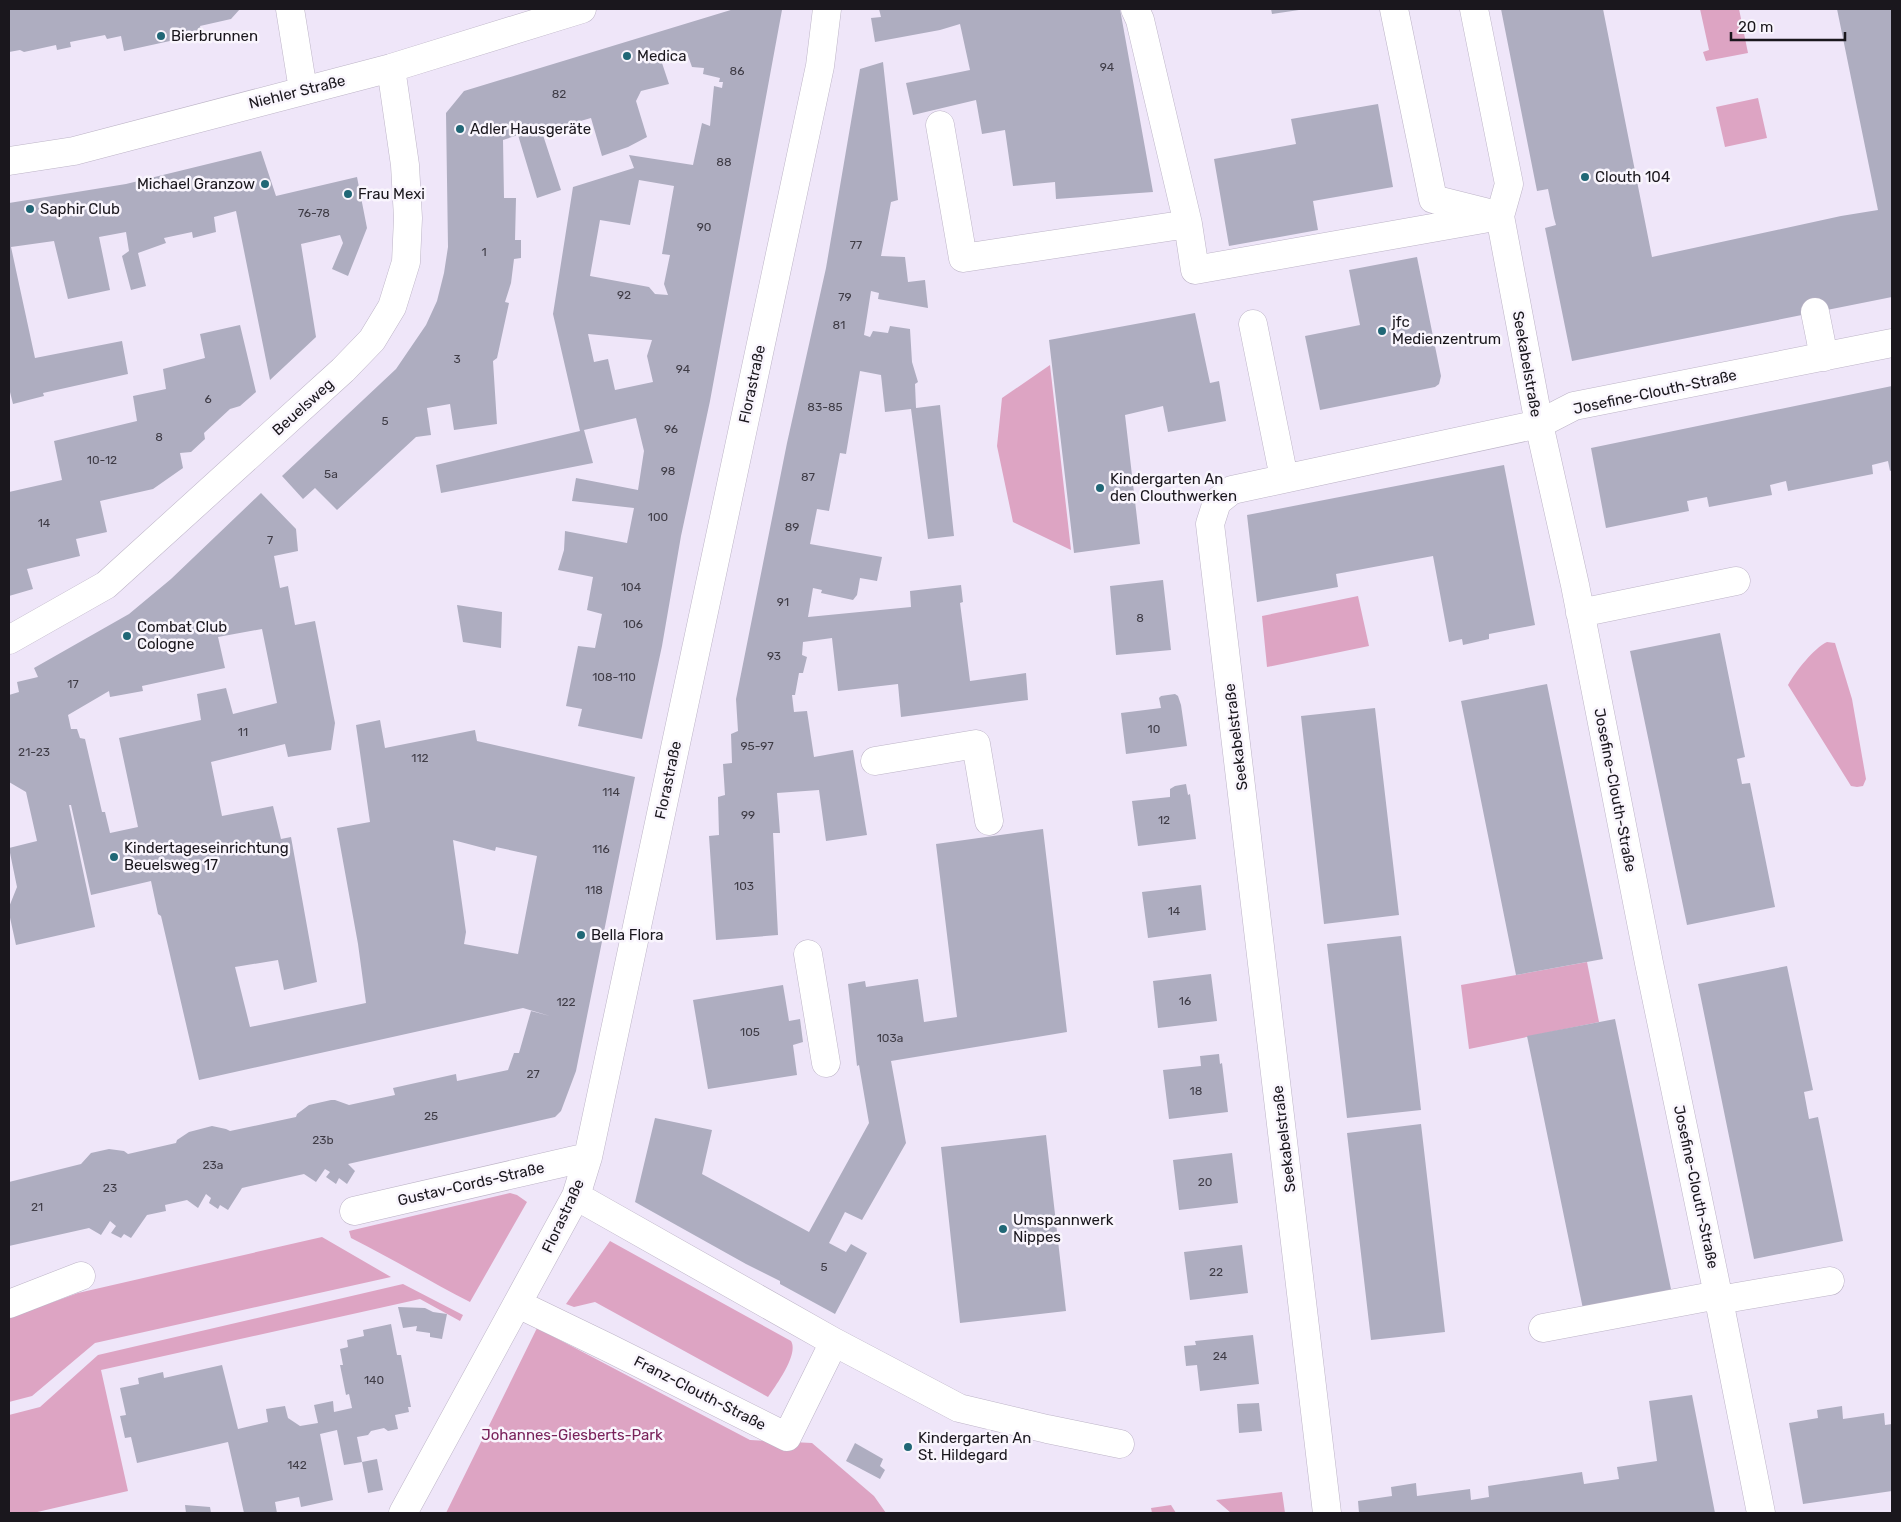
<svg xmlns="http://www.w3.org/2000/svg" width="1901" height="1522" viewBox="0 0 1901 1522" font-family="Rubik,sans-serif">
<style>
.green{fill:#dda4c3}
.building{fill:#aeadc0;fill-rule:evenodd}
.lines{fill:none;stroke-linecap:round;stroke-linejoin:round}
.minor-casing{stroke:#bdb4c7;stroke-width:29}
.minor{stroke:#fff;stroke-width:28}
.poi-dot{fill:#206776;stroke:#f9f5fd;stroke-width:2}
.labels{text-anchor:middle;dominant-baseline:central;stroke-width:5;stroke-linejoin:round;paint-order:stroke}
.number-label{font-size:12px;fill:#3f3c46}
.poi-label{font-size:15px;fill:#1a171d;stroke:#f9f5fd;text-anchor:start}
.street-label{font-size:15px;fill:#1a171d;stroke:#f9f5fd}
.park-label{font-size:15px;fill:#79215a;stroke:#f9f5fd}
</style>
<rect width="100%" height="100%" fill="#efe6f9"/>
<path class="green" d="M1700 9H1739L1748 53 1706 61 1703 52 1709 50Z
M1758 98 1767 138 1725 147 1716 107Z
M1050 365 1071 550 1013 522 997 446 1002 398Z
M1358 596 1369 646 1267 667 1262 616Z
M1827 642 1835 643 1852 699 1866 779 1863 786 1857 787 1851 786 1788 685C1795 672 1814 648 1827 642Z
M1587 962 1599 1022 1469 1049 1461 985Z
M510 1193 517 1195 527 1202 470 1302C429 1281 391 1258 351 1238L349 1231Z
M322 1237 391 1277 95 1343 32 1396 9 1402V1318L78 1293Z
M610 1241 791 1341C799 1354 776 1385 768 1397L595 1302 574 1307 566 1304Z
M403 1284 463 1315 460 1321 420 1299 101 1370 128 1491 33 1513H9V1415L40 1407 98 1355Z
M537 1328 750 1440 812 1443 874 1496 886 1513H446Z
M1282 1492 1285 1513H1231L1216 1500Z
M1171 1505 1176 1513H1152L1151 1508Z"/>
<path class="building" d="M9 9H240L231 19 200 26 202 34 124 51 121 36 107 39 105 35 70 42 71 47 57 50 56 45 24 52 20 50 9 52Z
M734 9 782 10 710 401 681 536 662 646 642 739 578 726 582 709 566 706 578 646 595 648 602 614 587 610 593 577 558 570 564 550 565 531 627 543 634 508 572 501 576 478 638 490 644 451 636 418 584 430 593 463 441 493 436 465 580 431 553 314 573 187 634 168 629 155 693 165 702 123 710 126 714 86 722 88 723 82H719L720 78 703 74 704 68 692 67 687 53 661 60 669 84 641 91 636 101 647 137 628 147 602 156 591 118 542 132 561 190 537 198 518 135 503 140 504 198H516L515 240H521V258L514 259 511 283 505 302 509 303 497 358 493 361 497 424 454 430 450 404 427 408 431 435 416 437 337 510 315 488 303 499 282 476 396 369 426 325 437 301 444 273 448 247 446 113 464 91ZM639 180 674 186 662 254 670 255 664 284 668 295 655 294 649 287 590 276 600 220 630 225ZM588 334 652 340 647 356 653 382 615 390 608 359 594 362Z
M879 9H1120L1153 192 1056 199 1055 182 1013 186 1005 130 982 134 976 100 913 115 906 83 970 70 960 24 940 30 875 42 871 18 881 17Z
M1271 9H1299V10L1272 14Z
M1501 9H1603L1652 257 1841 216 1878 210 1837 9H1892V297L1572 361 1545 228 1556 225 1554 218 1548 189 1537 191Z
M883 62 898 200 891 202 881 256 905 257 908 282 925 280 928 308 878 299 879 293 871 291 864 335 870 337 873 331 888 333 890 326 910 329 912 362 918 382 915 384 916 408 940 405 954 536 928 539 911 409 885 412 881 375 860 371 846 454 840 453 829 511 817 509 810 544 882 557 877 581 860 578 857 595 853 600 821 593 822 590 813 588 808 617 911 607 910 591 961 585 963 602 960 603 970 681 1026 673 1028 700 901 717 898 684 838 691 832 638 803 642 802 655 807 657 803 673H799L795 695H792L794 712 807 711 814 757 853 750 867 835 826 841 819 790 777 793 780 833H773L778 935 716 940 709 836 719 835 718 797 725 795 723 764 732 763 731 734 738 731 736 699 787 443 826 268 860 69Z
M1378 104 1393 187 1313 201 1318 230 1229 246 1214 159 1296 144 1291 119Z
M261 151 276 196 357 177 367 228 348 276 332 269 343 243 340 235 301 244 316 337 270 380 236 211 214 217 216 232 193 238 192 232 164 238 166 243 138 253 146 286 131 290 122 256 129 251 126 232 99 237 110 290 68 299 54 241 11 247 35 358 122 341 128 374 43 393 44 396 13 404 9 388V203L126 184Z
M1417 257 1441 376 1439 384 1435 387 1320 410 1305 336 1360 325 1349 270Z
M1195 313 1210 383 1219 381 1226 421 1168 432 1163 406 1125 415 1140 544 1074 553 1049 340Z
M240 325 256 392 240 406 230 409 204 433 205 439 191 452 180 453 183 468 153 489 100 501 107 532 76 539 80 556 27 569 33 589 9 596V492L62 480 54 441 137 421 133 396 166 389 163 369 205 358 200 334Z
M1892 386V470L1890 471 1888 461 1872 465 1873 474 1788 491 1786 481 1770 485 1772 495 1709 507 1707 497 1687 501 1689 511 1606 528 1591 448Z
M1504 465 1535 625 1489 634V639L1463 645 1462 639 1449 642 1433 556 1336 574 1338 587 1257 602 1247 515Z
M261 493 296 529 298 551 274 556 280 588 288 586 295 625 315 621 335 723 331 750 288 757 285 744 211 762 222 816 273 806 281 839 291 837 317 982 284 990 278 960 235 967 250 1027 366 1003 358 944 337 828 370 822 356 725 380 720 385 748 475 730 477 741 635 777 576 1071 561 1111 555 1117 348 1164 355 1171 347 1184 339 1178 336 1184 326 1177 330 1172 325 1169 316 1182 304 1174 242 1188 228 1210 220 1205 218 1209 209 1203 211 1198 206 1194 198 1208 187 1200 165 1205 166 1211 147 1215 131 1238 124 1234 121 1238 111 1233 116 1226 110 1221 101 1235 89 1228 9 1246V1182L81 1164 91 1153 109 1149 124 1151 128 1154 176 1143 177 1140 189 1132 212 1126 226 1129 230 1131 296 1117 297 1114 309 1105 331 1100H335L349 1105 395 1095 393 1088 456 1074 457 1081 508 1070 514 1053H519L531 1011 550 1016 523 1008 199 1080 161 916 158 914 151 881 91 895 71 805H69L95 927 16 945 9 913V907L17 887 9 848 37 841 26 792 9 782V695L19 692 17 682 38 677 34 668 129 614 171 579ZM262 629 277 703 233 714 226 688 197 694 201 720 119 738 138 827 110 833 105 812H102L85 739 80 738 77 729H71L68 715 109 691 110 697 143 691 142 686 225 668 218 637ZM453 840 495 851 496 847 537 856 518 954 464 944 466 932Z
M1163 580 1171 650 1116 655 1110 586Z
M457 605 502 612 501 648 463 642Z
M1720 633 1745 757 1737 759 1742 784 1750 783 1775 907 1687 925 1630 651Z
M1547 684 1603 959 1516 975 1461 701Z
M1175 694 1178 696 1181 705 1187 746 1126 754 1121 713 1161 708 1159 698 1161 696Z
M1375 708 1399 915 1324 924 1301 716Z
M1186 784 1188 795 1190 794 1196 839 1138 846 1132 801 1170 797V789L1175 786Z
M1043 829 1067 1032 891 1061 906 1143 862 1220 845 1212 829 1243 846 1252 851 1244 867 1253 835 1314 780 1284V1281L746 1264 635 1202 655 1118 712 1130 702 1174 809 1232 869 1123 859 1065 857 1066 848 984 865 981 866 987 918 979 924 1022 957 1017 936 844Z
M1201 885 1206 930 1148 938 1142 892Z
M1401 936 1421 1110 1347 1118 1327 944Z
M1787 966 1813 1090 1804 1092 1809 1119 1818 1117 1843 1241 1754 1259 1698 984Z
M1211 974 1217 1021 1158 1028 1153 981Z
M783 985 789 1021 800 1019 803 1042 793 1045 797 1075 708 1089 693 1000Z
M1615 1019 1672 1294 1583 1309 1527 1036Z
M1219 1054 1220 1064 1222 1063 1228 1112 1169 1119 1163 1070 1201 1066 1200 1056Z
M1421 1124 1445 1332 1371 1340 1347 1133Z
M1046 1135 1066 1311 960 1323 941 1147Z
M1232 1153 1238 1203 1179 1210 1173 1160Z
M1242 1245 1248 1293 1190 1300 1184 1252Z
M398 1307 425 1308 433 1312 447 1314 442 1339 430 1337V1333L416 1331 417 1326 403 1328Z
M391 1324 397 1355H401L411 1407H408L409 1412 395 1415 398 1429 388 1431 384 1428 371 1431 368 1435 357 1437 362 1462 344 1465 337 1430 320 1434 333 1500 301 1507 299 1497 275 1502 277 1513H244L228 1442 137 1463 131 1437 125 1438 120 1416 126 1415 120 1388 139 1384 138 1378 163 1372 164 1378 222 1365 238 1429 268 1422 266 1409 285 1406 288 1418 300 1426 318 1423 314 1405 333 1401 334 1412 352 1408 349 1394 346 1395 340 1365H343L340 1349 348 1347 347 1340 364 1336 363 1330Z
M1253 1335 1259 1384 1200 1391 1197 1365 1186 1366 1184 1346 1196 1345 1195 1341Z
M1692 1395 1715 1513H1359L1358 1501 1392 1496 1391 1487 1416 1483 1417 1496 1470 1489 1471 1500 1489 1497 1488 1486 1582 1472 1584 1484 1619 1479 1617 1467 1657 1461 1649 1401Z
M1259 1403 1262 1431 1239 1433 1237 1404Z
M1842 1406 1843 1419 1884 1413 1885 1425 1892 1424V1491L1803 1504 1789 1423 1818 1418 1817 1410Z
M855 1443 883 1459 880 1466 885 1470 880 1479 846 1461Z
M377 1459 383 1490 368 1493 362 1462Z
M185 1505 210 1507 211 1513H186Z"/>
<g class="lines">
<defs>
<path id="minor" d="M290 9 303 90
M1135 9 1140 20 1188 224
M1394 9 1433 199 1489 213
M1474 9 1509 184 1500 216 1539 424 1575 585 1649 963 1718 1295 1761 1513
M940 125 963 258 1188 224 1195 270 1500 216
M9 161 74 151 391 68 582 9
M1815 312 1824 357
M1253 324 1284 478
M1580 613 1736 581
M9 640 106 585 343 370 372 340 392 307 406 262 408 218 405 165 391 68
M875 761 976 744 989 821
M808 954 826 1063
M354 1211 588 1157
M1719 1300 1830 1281
M9 1304 81 1276
M518 1304 607 1347 787 1437 834 1342 576 1196
M1543 1328 1718 1295
M834 1342 959 1408 1047 1429 1120 1444
M403 1513 576 1196 588 1157 820 66 827 9
M1327 1513 1210 524 1217 502 1232 490 1539 424 1574 406 1892 343"/>
</defs>
<use href="#minor" class="minor-casing"/>
<use href="#minor" class="minor"/>
</g>
<g class="poi-dot">
<circle cx="161" cy="36" r="5"/>
<circle cx="627" cy="56" r="5"/>
<circle cx="460" cy="129" r="5"/>
<circle cx="1585" cy="177" r="5"/>
<circle cx="265" cy="184" r="5"/>
<circle cx="348" cy="194" r="5"/>
<circle cx="30" cy="209" r="5"/>
<circle cx="1382" cy="331" r="5"/>
<circle cx="1100" cy="488" r="5"/>
<circle cx="127" cy="636" r="5"/>
<circle cx="114" cy="857" r="5"/>
<circle cx="581" cy="935" r="5"/>
<circle cx="1003" cy="1229" r="5"/>
<circle cx="908" cy="1447" r="5"/>
</g>
<g class="labels">
<g class="number-label">
<text x="1107" y="67">94</text>
<text x="737" y="71">86</text>
<text x="559" y="94">82</text>
<text x="724" y="162">88</text>
<text x="314" y="213">76-78</text>
<text x="704" y="227">90</text>
<text x="856" y="245">77</text>
<text x="484" y="252">1</text>
<text x="624" y="295">92</text>
<text x="845" y="297">79</text>
<text x="839" y="325">81</text>
<text x="457" y="359">3</text>
<text x="683" y="369">94</text>
<text x="208" y="399">6</text>
<text x="825" y="407">83-85</text>
<text x="385" y="421">5</text>
<text x="671" y="429">96</text>
<text x="159" y="437">8</text>
<text x="102" y="460">10-12</text>
<text x="668" y="471">98</text>
<text x="331" y="474">5a</text>
<text x="808" y="477">87</text>
<text x="658" y="517">100</text>
<text x="44" y="523">14</text>
<text x="792" y="527">89</text>
<text x="270" y="540">7</text>
<text x="631" y="587">104</text>
<text x="783" y="602">91</text>
<text x="1140" y="618">8</text>
<text x="633" y="624">106</text>
<text x="774" y="656">93</text>
<text x="614" y="677">108-110</text>
<text x="73" y="684">17</text>
<text x="1154" y="729">10</text>
<text x="243" y="732">11</text>
<text x="757" y="746">95-97</text>
<text x="34" y="752">21-23</text>
<text x="420" y="758">112</text>
<text x="611" y="792">114</text>
<text x="748" y="815">99</text>
<text x="1164" y="820">12</text>
<text x="601" y="849">116</text>
<text x="744" y="886">103</text>
<text x="594" y="890">118</text>
<text x="1174" y="911">14</text>
<text x="1185" y="1001">16</text>
<text x="566" y="1002">122</text>
<text x="750" y="1032">105</text>
<text x="890" y="1038">103a</text>
<text x="533" y="1074">27</text>
<text x="1196" y="1091">18</text>
<text x="431" y="1116">25</text>
<text x="323" y="1140">23b</text>
<text x="213" y="1165">23a</text>
<text x="1205" y="1182">20</text>
<text x="110" y="1188">23</text>
<text x="37" y="1207">21</text>
<text x="824" y="1267">5</text>
<text x="1216" y="1272">22</text>
<text x="1220" y="1356">24</text>
<text x="374" y="1380">140</text>
<text x="297" y="1465">142</text>
</g>
<g class="poi-label">
<text x="171" y="36">Bierbrunnen</text>
<text x="637" y="56">Medica</text>
<text x="470" y="129">Adler Hausgeräte</text>
<text x="1595" y="177">Clouth 104</text>
<text x="255" y="184" text-anchor="end">Michael Granzow</text>
<text x="358" y="194">Frau Mexi</text>
<text x="40" y="209">Saphir Club</text>
<text x="1392" y="322">jfc<tspan x="1392" dy="17">Medienzentrum</tspan></text>
<text x="1110" y="479">Kindergarten An<tspan x="1110" dy="17">den Clouthwerken</tspan></text>
<text x="137" y="627">Combat Club<tspan x="137" dy="17">Cologne</tspan></text>
<text x="124" y="848">Kindertageseinrichtung<tspan x="124" dy="17">Beuelsweg 17</tspan></text>
<text x="591" y="935">Bella Flora</text>
<text x="1013" y="1220">Umspannwerk<tspan x="1013" dy="17">Nippes</tspan></text>
<text x="918" y="1438">Kindergarten An<tspan x="918" dy="17">St. Hildegard</tspan></text>
</g>
<g class="street-label">
<text transform="translate(297 92) rotate(-14)">Niehler Straße</text>
<text transform="translate(1527 364) rotate(80)">Seekabelstraße</text>
<text transform="translate(752 384) rotate(-78)">Florastraße</text>
<text transform="translate(1655 392) rotate(-12)">Josefine-Clouth-Straße</text>
<text transform="translate(303 407) rotate(-42)">Beuelsweg</text>
<text transform="translate(1236 737) rotate(-97)">Seekabelstraße</text>
<text transform="translate(668 780) rotate(-78)">Florastraße</text>
<text transform="translate(1615 790) rotate(79)">Josefine-Clouth-Straße</text>
<text transform="translate(1284 1139) rotate(-97)">Seekabelstraße</text>
<text transform="translate(471 1184) rotate(-13)">Gustav-Cords-Straße</text>
<text transform="translate(1696 1187) rotate(78)">Josefine-Clouth-Straße</text>
<text transform="translate(563 1216) rotate(-65)">Florastraße</text>
<text transform="translate(700 1393) rotate(27)">Franz-Clouth-Straße</text>
</g>
<g class="park-label">
<text x="572" y="1435">Johannes-Giesberts-Park</text>
</g>
</g>
<rect width="1901" height="1522" fill="none" stroke="#1a171d" stroke-width="20"/>
<path d="M1731 32v8h114v-8" fill="none" stroke="#1a171d" stroke-width="2.5"/>
<text x="1738" y="32" font-size="15" fill="#1a171d" stroke="#f9f5fd" stroke-width="4" paint-order="stroke">20 m</text>
</svg>
